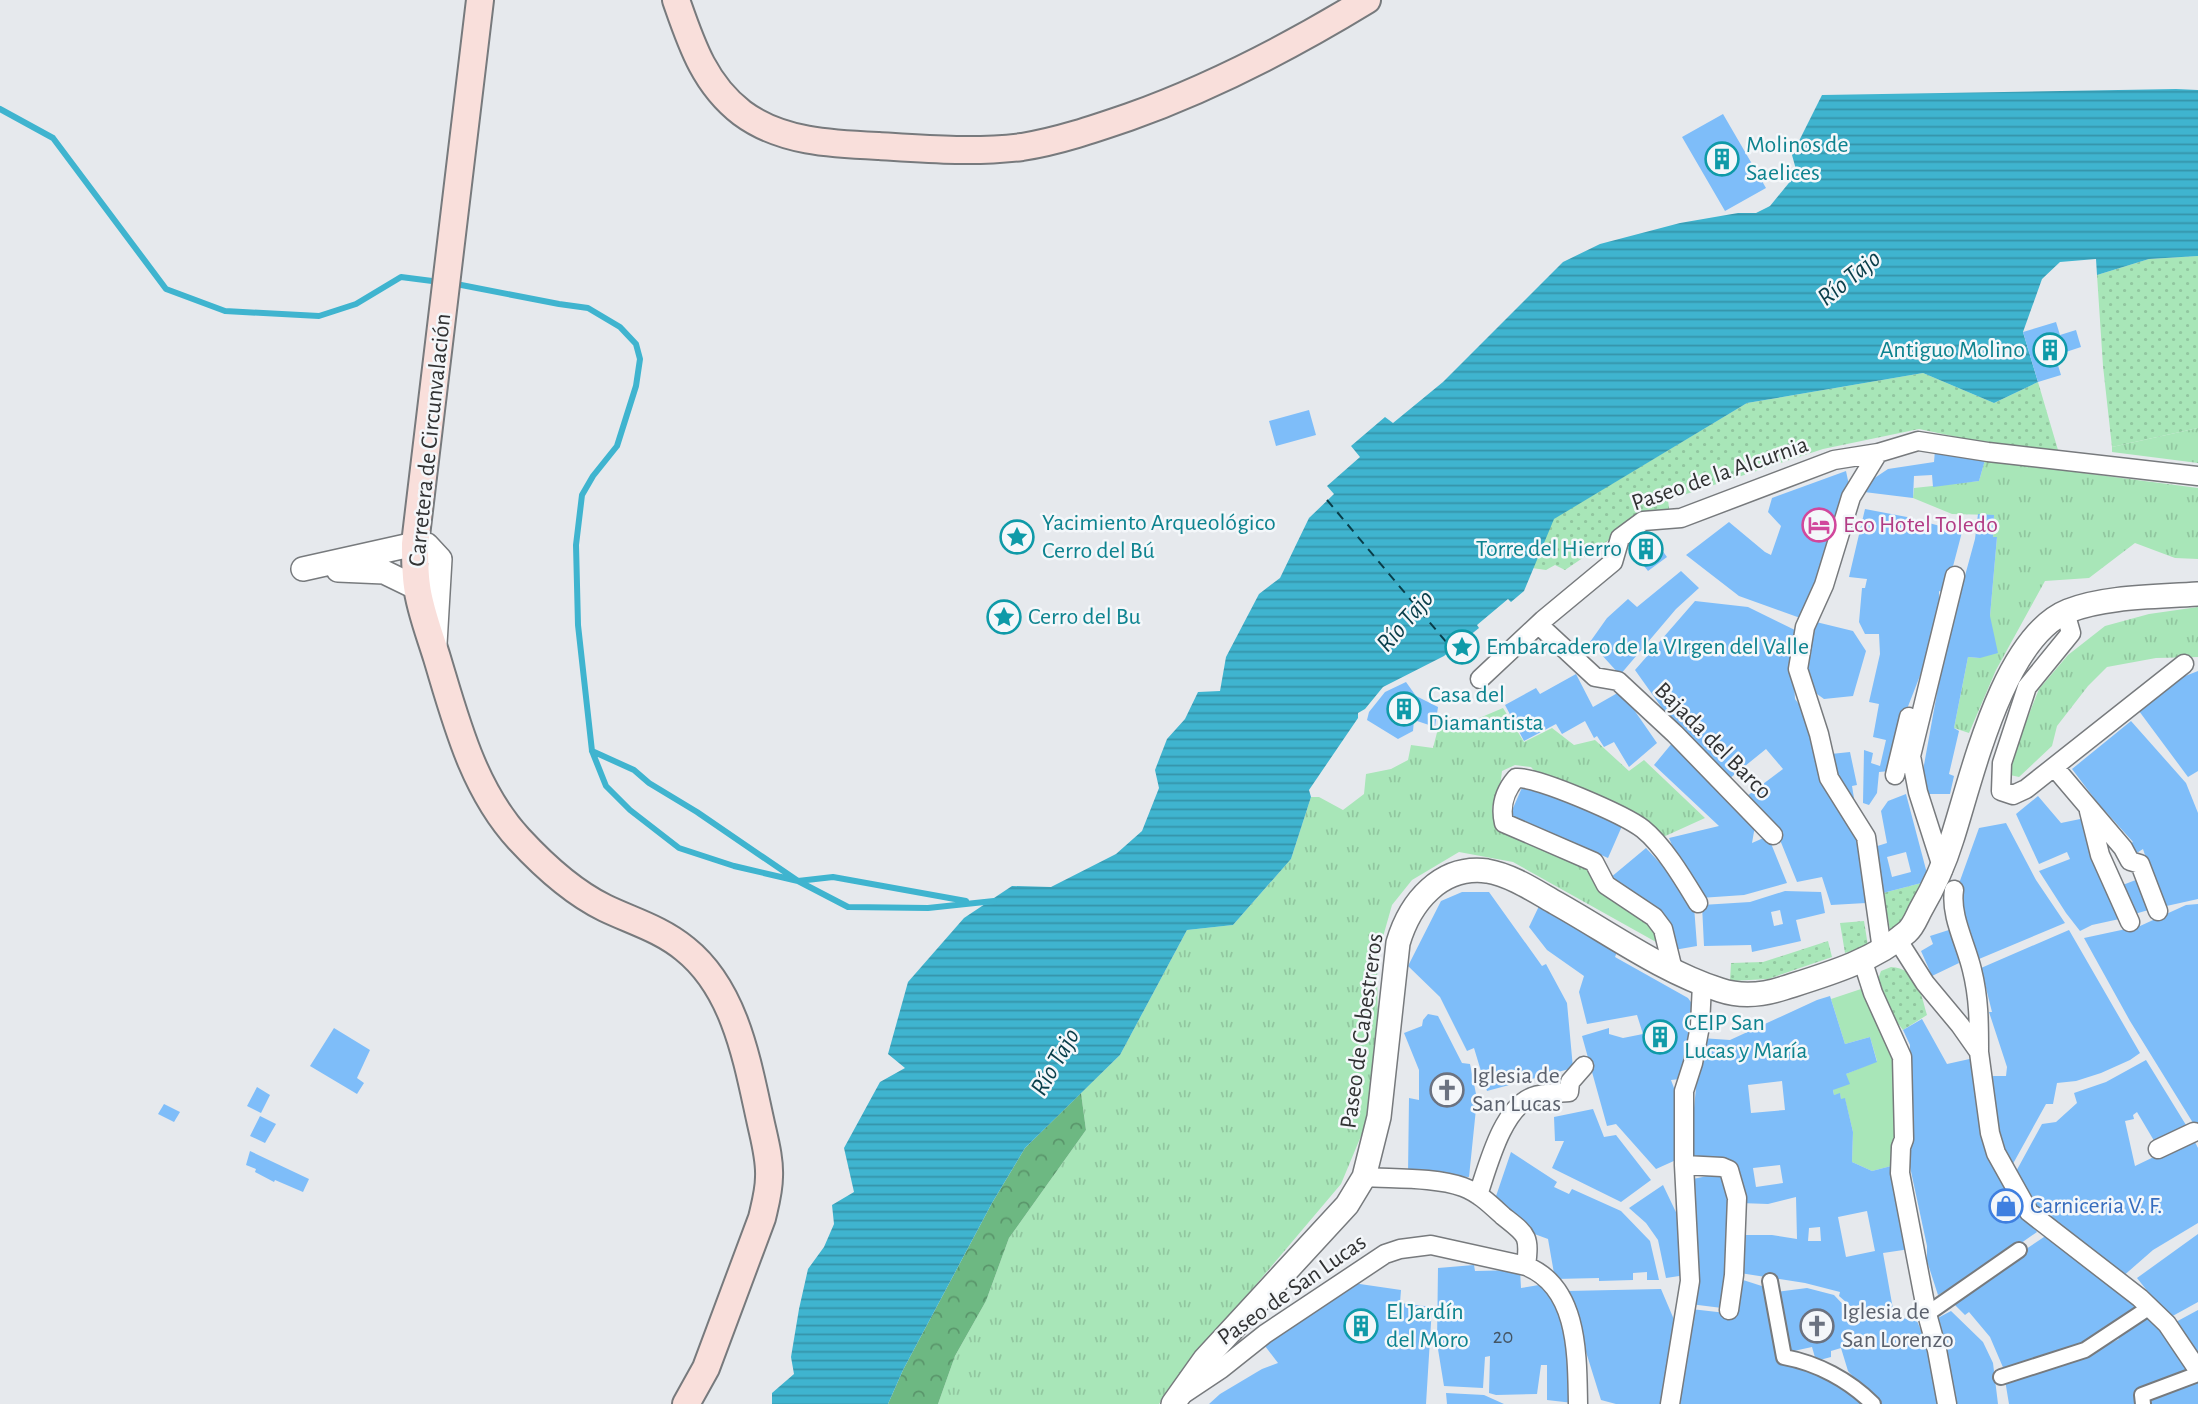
<svg xmlns="http://www.w3.org/2000/svg" width="2198" height="1404" viewBox="0 0 2198 1404" font-family="'Alegreya Sans',sans-serif">
<style>
.grass{fill:url(#grass-tufts)}
.forest{fill:url(#forest-crowns)}
.park{fill:url(#park-dots)}
.garden{fill:#a8e6b8}
.water{fill:url(#water-rules)}
.lines{fill:none;stroke-linecap:round;stroke-linejoin:round}
.stream{stroke:#3fb4cf;stroke-width:6}
.ferry{stroke:#093e4a;stroke-width:2;stroke-dasharray:9 7;stroke-linecap:butt}
.building{fill:#7ebdf9;fill-rule:evenodd}
.pedestrian-casing{stroke:#777a7d;stroke-width:18}
.minor-casing{stroke:#777a7d;stroke-width:21}
.tertiary-casing{stroke:#777a7d;stroke-width:26}
.secondary-casing{stroke:#777a7d;stroke-width:30}
.pedestrian{stroke:#fff;stroke-width:14}
.minor{stroke:#fff;stroke-width:18}
.tertiary{stroke:#fff;stroke-width:23}
.secondary{stroke:#f9dfdb;stroke-width:26}
.labels{text-anchor:middle;dominant-baseline:central;stroke-width:5;stroke-linejoin:round;paint-order:stroke}
.number-label{font-size:21px;fill:#445564}
.culture-label{font-size:24px;fill:#0d838f;stroke:#f4f7fa;text-anchor:start}
.street-label{font-size:24px;fill:#313233;stroke:#f4f7fa}
.hotel-label{font-size:24px;fill:#b23c85;stroke:#f4f7fa;text-anchor:start}
.worship-label{font-size:24px;fill:#5b616d;stroke:#f4f7fa;text-anchor:start}
.shop-label{font-size:24px;fill:#366cbe;stroke:#f4f7fa;text-anchor:start}
.water-label{font-size:26px;font-style:italic;fill:#093e4a;stroke:#f4f7fa}
</style>
<defs>
<pattern id="grass-tufts" width="24" height="20" patternUnits="userSpaceOnUse" patternTransform="scale(1.75)"><rect width="24" height="20" fill="#a8e6b8"/><path d="M3 7l-1-3M5 7V3M7 7l1-3M15 17l-1-3M17 17v-4M19 17l1-3" fill="none" stroke="#91c69f"/></pattern>
<pattern id="forest-crowns" width="20" height="18" patternUnits="userSpaceOnUse" patternTransform="scale(1.75)"><rect width="20" height="18" fill="#6db882"/><path d="M2 6a3 3 0 1 1 6 0M12 15a3 3 0 1 1 6 0" fill="none" stroke="#5a966b"/></pattern>
<pattern id="park-dots" width="8" height="8" patternUnits="userSpaceOnUse" patternTransform="scale(1.75)"><rect width="8" height="8" fill="#a8e6b8"/><path d="M2 2h.1M6 6h.1" fill="none" stroke="#91c69f" stroke-width="1.8" stroke-linecap="round"/></pattern>
<pattern id="water-rules" width="6" height="5" patternUnits="userSpaceOnUse" patternTransform="scale(1.75)"><rect width="6" height="5" fill="#3fb4cf"/><path d="M0 2.5h6" fill="none" stroke="#3593a9"/></pattern>
</defs>
<rect width="100%" height="100%" fill="#e6e9ed"/>
<path class="grass" d="M2198 428V463L2112 452V447Z
M1985 460 2198 488V559L2175 558 2135 543 2089 578 2045 581 1996 670 1969 733 1954 728 1968 657 1980 658 1990 616 1997 537H1993L1994 515 1952 514 1913 498 1914 488 1979 481Z
M2198 607V657L2156 658 2107 667 2088 686 2057 726 2052 746 2019 777 2010 775 2008 767 2039 689 2068 655 2105 626 2149 614Z
M1503 708 1524 742 1552 728 1574 745 1595 740 1629 771 1644 760 1705 818 1661 838 1538 775 1531 767 1515 765 1502 771 1500 787 1492 807 1495 825 1581 858 1646 918 1656 931V942L1513 862 1459 852 1412 880 1392 905 1377 958 1378 1042 1366 1124 1341 1184 1172 1384 1159 1404H938L955 1356 986 1301 1009 1238 1086 1130 1081 1093 1120 1055 1187 930 1233 925 1291 859 1311 797H1319L1343 810 1364 794 1366 774 1391 769 1408 760 1411 745 1433 748 1441 717 1477 719Z"/>
<path class="forest" d="M1081 1093 1086 1130 1009 1238 986 1301 955 1356 938 1404H888L903 1370 992 1203 1025 1148Z"/>
<path class="park" d="M2198 256V428L2112 447 2103 366 2097 275 2149 259Z
M1923 373 1994 403 2038 382 2058 450 1995 445 1919 429 1823 449 1668 500 1670 516 1643 517 1565 570 1555 565 1546 570 1532 568 1553 519 1747 403Z
M1929 881 1906 924 1891 935 1883 893Z
M1864 921 1868 946 1845 953 1840 923Z
M1828 941 1832 957 1768 979 1730 981 1731 963 1763 962Z
M1891 967C1917 968 1921 994 1927 1015L1903 1030 1885 1006 1877 982 1881 971Z"/>
<path class="garden" d="M1864 988 1894 1061 1898 1135 1895 1165 1872 1171 1852 1162 1853 1132 1845 1099H1841L1840 1094 1834 1095 1833 1090 1846 1074 1877 1061 1870 1037 1845 1044 1831 999Z"/>
<path class="water" d="M2176 89 2198 90V256L2149 259 2097 275 2096 259 2060 262 2042 279 2023 332 2038 382 1994 403 1923 373 1747 403 1554 519 1524 591 1511 602 1508 599 1477 625 1479 628 1444 656 1383 687 1365 709 1358 713V718L1309 790 1311 797 1291 859 1233 925 1187 930 1120 1055 1025 1148 992 1203 903 1370 888 1404H772V1393L794 1374 791 1357 799 1309 808 1269 824 1247 834 1224 832 1205 854 1192 844 1148 880 1082 905 1068 888 1054 908 982 964 918 1012 886 1051 887 1116 854 1142 831 1159 788 1155 770 1167 739 1185 719 1198 692 1220 691 1226 657 1259 594 1280 578 1309 518 1334 494 1327 486 1360 457 1351 446 1385 417 1393 423 1443 382 1563 262 1600 244 1680 223 1738 213H1756L1770 206 1797 173 1792 155 1822 95Z"/>
<g class="lines">
<path class="stream" d="M0 109 53 138 166 289 225 311 319 316 356 304 401 277 440 282
M451 283 559 304 588 308 620 327 636 344 640 359 636 386 617 446 593 476 582 495 576 545 578 625 592 751 606 786 630 810 679 848 734 866 798 881 848 907 928 908 994 901
M592 751 634 770 649 783 697 812 798 881 833 877 966 901"/>
<path class="ferry" d="M1327 500 1452 649"/>
</g>
<path class="building" d="M1723 114 1766 188 1725 211 1682 137Z
M2056 322 2060 335 2076 330 2081 347 2063 353 2065 360 2057 362 2061 375 2038 382 2023 332Z
M1309 410 1316 435 1276 446 1269 421Z
M1935 450 1985 460 1979 481 1933 487 1932 475 1914 476 1913 498 1864 492 1867 483 1888 469 1934 462Z
M1846 471 1850 490 1803 619 1739 596 1686 555 1729 522 1765 552 1771 555 1781 526 1768 512 1772 498Z
M1865 509 1907 517 1962 532 1946 593 1939 591V604L1930 650 1907 709 1890 771 1879 772 1877 793 1869 805 1863 803 1864 750 1873 753 1871 763 1880 766 1886 740 1873 737 1879 704 1869 702 1880 654 1879 634H1865L1859 622 1862 588H1865L1867 579 1849 577Z
M1978 514 1994 515 1993 537H1997L1990 616 1998 653 1980 658 1968 657 1954 728 1959 731 1949 774 1954 776 1950 794H1927L1922 776 1945 649 1975 539Z
M1645 527 1667 557 1648 571 1625 542Z
M1681 571 1699 588 1676 609 1620 675 1590 642 1607 618 1628 599 1637 607Z
M1695 601 1748 607 1799 632 1793 667 1795 699 1809 717 1859 841 1866 903 1831 905 1822 877 1797 882 1774 825 1747 796 1783 769 1766 749 1729 779 1667 715 1635 670Z
M1812 621 1853 631 1866 651 1853 696 1824 699 1817 694 1804 666Z
M2198 671V771L2188 777 2139 711 2175 680Z
M1576 674 1593 707 1621 691 1657 743 1629 767 1614 742 1604 747 1597 736 1594 738 1585 721 1562 734 1556 724 1524 741 1505 705 1536 688 1540 694Z
M1406 682 1416 696 1438 707 1435 727 1414 720 1413 731 1398 739 1367 720 1369 712 1385 692Z
M2131 721 2186 783 2198 813V899L2162 907 2143 849 2132 856 2127 845 2133 842 2097 802 2072 769Z
M1673 742 1755 826 1752 843 1768 836 1787 883 1744 895 1700 898 1682 868 1669 838 1719 826 1654 765Z
M1850 752 1857 785 1852 786 1854 798 1845 800 1832 768 1831 754Z
M1524 783 1622 826 1608 858 1510 815Z
M1906 794 1929 881 1883 893 1871 848 1887 843 1881 811 1888 801ZM1906 852 1911 872 1892 877 1887 857Z
M2038 796 2061 823 2085 818 2124 918 2092 925 2080 931 2066 913 2039 871 2070 859 2067 852 2039 864 2016 814Z
M2006 823 2036 880 2065 923 1979 959 1957 889 1979 828Z
M1646 848 1685 890 1694 906 1697 946 1674 950 1670 929 1657 907 1610 878Z
M2141 878 2152 909 2131 915 2120 886Z
M1785 891 1821 892 1825 913 1796 920 1801 941 1752 952 1751 945 1704 946 1702 905 1750 902ZM1780 910 1783 924 1774 926 1771 912Z
M1462 892H1489L1542 966 1546 964 1567 1003 1573 1068 1487 1091 1474 1048 1467 1051 1440 997 1408 966 1441 901Z
M1540 904 1617 952 1615 957 1688 998 1693 1005 1691 1052 1679 1079 1671 1080 1680 1104 1676 1160 1656 1169 1616 1124 1607 1126 1582 1036 1609 1028V1034L1623 1038 1643 1034 1637 1015 1587 1024 1579 992 1584 976 1547 950 1529 927Z
M2198 904V1131L2130 1021 2084 938 2140 926 2186 905Z
M1952 929 1959 963 1932 976 1921 951 1933 944 1930 936Z
M2069 930 2140 1053 2130 1060 2101 1073 2076 1081 2057 1083 2053 1104H2046L2009 1171 1994 1131 1993 1076H2006L2007 1067 1989 1012H1992L1981 968Z
M1830 996 1845 1044 1870 1037 1877 1062 1846 1074 1850 1084 1833 1090 1834 1095 1840 1093 1841 1099 1845 1098 1853 1132 1852 1162 1872 1171 1895 1165 1910 1249 1883 1253 1893 1309H1854L1839 1296 1840 1292 1805 1283 1740 1273 1741 1235H1772L1797 1239 1796 1197 1768 1204 1740 1203 1739 1177 1689 1158 1701 1038 1730 1040 1817 1000ZM1782 1081 1785 1110 1751 1113 1748 1085ZM1780 1165 1783 1183 1756 1187 1753 1168ZM1867 1211 1875 1251 1846 1257 1838 1217ZM1820 1227 1821 1241H1808L1809 1228Z
M1428 1014 1438 1016 1462 1063 1470 1064 1477 1099 1469 1177 1408 1174 1409 1098 1419 1100V1070L1404 1033 1422 1026 1423 1020Z
M1922 1019 1947 1064 1974 1058 2020 1205 2037 1232 1987 1267 1938 1295 1927 1261V1246L1909 1162 1910 1045 1903 1030Z
M334 1028 370 1050 357 1078 364 1083 357 1094 310 1066Z
M2146 1060 2186 1125 2156 1144 2137 1112 2133 1115 2134 1119 2125 1121 2135 1166 2160 1154 2161 1156 2195 1142 2198 1148V1223L2153 1250 2121 1278 2037 1213 2013 1177 2042 1124 2056 1122 2077 1103 2074 1093 2106 1082Z
M257 1087 270 1095 261 1113 247 1106Z
M164 1104 180 1112 174 1122 158 1114Z
M1593 1109 1604 1137 1616 1135 1651 1180 1621 1202 1552 1168 1564 1141H1555L1554 1117Z
M260 1116 276 1124 265 1143 250 1136Z
M250 1151 309 1179 303 1192 275 1180 274 1182 255 1172 256 1169 246 1165Z
M1511 1152 1557 1182 1554 1187 1569 1194 1572 1189 1621 1211 1650 1241 1659 1280H1647V1272L1633 1273V1280L1599 1281V1278L1555 1279 1548 1239 1529 1232 1494 1202Z
M1722 1173 1729 1212 1727 1277 1722 1308 1690 1304 1688 1180Z
M1663 1185 1684 1229 1686 1275 1666 1278 1658 1240 1646 1223 1629 1208Z
M2198 1234V1302L2169 1318 2137 1278Z
M2047 1235 2141 1308 2085 1346 2005 1372 1990 1337 1969 1312 1965 1315 1950 1300Z
M1474 1265 1475 1271 1520 1270 1521 1288 1545 1284 1568 1328 1573 1403 1547 1400V1365H1541L1537 1394 1496 1395 1489 1393 1490 1356 1485 1357 1483 1388 1444 1386 1437 1343 1438 1268Z
M1740 1279 1768 1288 1779 1361 1826 1374 1868 1404H1675L1691 1309 1735 1314Z
M1353 1283 1401 1290 1400 1303 1432 1307 1426 1404H1209L1220 1394 1262 1369 1278 1363 1265 1346Z
M1807 1288 1834 1295 1853 1315H1887L1917 1321 1931 1353 1942 1404H1878L1848 1371 1841 1348 1831 1351V1357L1816 1361 1812 1347 1789 1352 1775 1292Z
M1661 1289 1678 1329 1663 1404H1616L1601 1400 1567 1291Z
M2198 1310V1362L2174 1323Z
M1951 1311 1983 1342 1993 1363 1998 1404H1951L1934 1320Z
M2149 1313 2192 1371 2139 1404H2009L2005 1380 2087 1355 2119 1339 2117 1335Z
M2196 1379 2198 1383V1404H2147L2146 1397Z
M1446 1393 1484 1395 1504 1404H1447Z"/>
<g class="lines">
<defs>
<path id="pedestrian" d="M1770 1281 1784 1357C1817 1363 1849 1380 1873 1404
M1927 1314 2019 1250
M2001 1377 2085 1350 2150 1307
M2143 1404 2142 1395 2198 1374"/>
<path id="minor" d="M1878 453 1851 497 1824 585 1805 627 1798 669 1819 734 1829 778 1866 837 1882 950
M2065 612 2071 633 2027 687 2002 763 2001 791 2013 795 2026 789 2184 664
M1540 626 1595 677 1618 681 1675 734 1773 835
M1480 679 1543 620 1613 562 1620 538 1643 521 1681 518 1834 460 1878 453 1918 441 1988 452 2198 476
M2055 768 2123 848 2130 861 2140 864 2158 911
M1895 775 1909 717
M2089 811 2100 855 2130 922
M1943 870 1918 792 1911 756 1955 576
M1954 890C1950 916 1966 944 1972 970 1979 998 1979 1023 1979 1052
M1897 939 1925 983 1960 1025 1979 1052 1990 1133 1996 1153 2029 1212 2140 1298 2167 1324 2198 1370
M1862 959 1873 993 1902 1057 1904 1139 1901 1147 1900 1173 1927 1314 1937 1350 1947 1404
M1673 970 1663 929 1654 917 1606 885 1594 862 1504 823C1500 806 1504 792 1516 778 1536 776 1625 815 1643 829 1664 846 1684 880 1698 903
M2158 1149 2194 1132
M1684 1165 1722 1167 1729 1170 1737 1198 1734 1275 1729 1310
M1364 1177C1394 1179 1435 1177 1463 1187 1479 1193 1491 1205 1503 1216 1527 1235 1530 1235 1526 1266
M1478 1195C1488 1166 1502 1109 1532 1097 1543 1093 1558 1093 1569 1092L1570 1082 1584 1066
M1185 1393 1221 1369 1265 1334 1385 1254 1400 1249 1431 1245 1526 1266C1579 1287 1577 1356 1578 1404
M1670 1404 1690 1281 1684 1165V1091L1693 1063 1700 1026 1702 984"/>
<path id="tertiary" d="M303 569 415 544 427 545 440 559 435 644
M338 570 384 572 417 588
M1173 1404 1205 1359 1347 1205 1364 1177 1379 1117 1398 943C1410 902 1441 865 1487 871 1511 875 1535 891 1556 903 1608 932 1663 972 1720 990 1741 997 1763 995 1784 988 1825 975 1874 961 1907 932 1914 926 1917 916 1921 909 1935 885 1944 865 1952 839 1972 777 2003 637 2068 611 2106 596 2158 597 2198 594"/>
<path id="secondary" d="M480 0 415 544C415 558 415 573 417 586 420 610 430 635 437 658 456 721 473 789 519 839 544 866 572 892 605 908 632 921 661 929 685 949 735 989 747 1060 760 1119 764 1138 770 1158 769 1177 769 1191 765 1205 762 1218L706 1368 686 1404
M676 0C691 43 704 84 742 113 781 142 832 144 879 146 926 149 974 153 1022 147 1059 141 1094 129 1129 117 1213 87 1290 47 1367 0"/>
</defs>
<use href="#pedestrian" class="pedestrian-casing"/>
<use href="#minor" class="minor-casing"/>
<use href="#tertiary" class="tertiary-casing"/>
<use href="#secondary" class="secondary-casing"/>
<use href="#pedestrian" class="pedestrian"/>
<use href="#minor" class="minor"/>
<use href="#tertiary" class="tertiary"/>
<use href="#secondary" class="secondary"/>
</g>
<defs>
<symbol id="building-ring" viewBox="-11 -11 22 22"><circle r="9.5" fill="#f4f7fa" stroke="#0f9aa8" stroke-width="1.5"/><path d="M-4-6H4V6H1V3H-1V6H-4ZM-2.5-4.3h1.7v1.8h-1.7ZM.8-4.3h1.7v1.8H.8ZM-2.5-1h1.7V.8h-1.7ZM.8-1h1.7V.8H.8Z" fill="#0f9aa8"/></symbol>
<symbol id="hotel-ring" viewBox="-11 -11 22 22"><circle r="9.5" fill="#f4f7fa" stroke="#d1479c" stroke-width="1.5"/><path d="M-6-4.5h1.5V1H6V5H4.5V3h-9V5H-6ZM-4 0a1.8 1.8 0 1 1 3.6 0ZM.5 0V-2.5h3Q6-2.5 6 0Z" fill="#d1479c"/></symbol>
<symbol id="sight-ring" viewBox="-11 -11 22 22"><circle r="9.5" fill="#f4f7fa" stroke="#0f9aa8" stroke-width="1.5"/><path d="M0-6L1.8-2.2L6-1.7L2.9 1.2L3.7 5.4L0 3.3L-3.7 5.4L-2.9 1.2L-6-1.7L-1.8-2.2Z" fill="#0f9aa8"/></symbol>
<symbol id="church-ring" viewBox="-11 -11 22 22"><circle r="9.5" fill="#f4f7fa" stroke="#6b7280" stroke-width="1.5"/><path d="M-1.2-6h2.4v3.5h3.3v2.4h-3.3V6h-2.4V-.1h-3.3v-2.4h3.3Z" fill="#6b7280"/></symbol>
<symbol id="shop-ring" viewBox="-11 -11 22 22"><circle r="9.5" fill="#f4f7fa" stroke="#3f7fe0" stroke-width="1.5"/><path d="M-5-2.5h2.3a2.7 3.5 0 0 1 5.4 0H5L5.5 6h-11ZM-1.5-2.5h3a1.5 2.3 0 0 0-3 0Z" fill="#3f7fe0"/></symbol>
</defs>
<g fill-rule="evenodd">
<use href="#building-ring" x="1703" y="140" width="38" height="38"/>
<use href="#building-ring" x="2031" y="331" width="38" height="38"/>
<use href="#hotel-ring" x="1800" y="506" width="38" height="38"/>
<use href="#sight-ring" x="998" y="518" width="38" height="38"/>
<use href="#building-ring" x="1627" y="530" width="38" height="38"/>
<use href="#sight-ring" x="985" y="598" width="38" height="38"/>
<use href="#sight-ring" x="1443" y="628" width="38" height="38"/>
<use href="#building-ring" x="1385" y="690" width="38" height="38"/>
<use href="#building-ring" x="1641" y="1018" width="38" height="38"/>
<use href="#church-ring" x="1428" y="1071" width="38" height="38"/>
<use href="#shop-ring" x="1987" y="1187" width="38" height="38"/>
<use href="#building-ring" x="1342" y="1307" width="38" height="38"/>
<use href="#church-ring" x="1798" y="1307" width="38" height="38"/>
</g>
<g class="labels">
<g class="number-label">
<text x="1503" y="1336">20</text>
</g>
<g class="culture-label">
<text x="1746" y="145">Molinos de<tspan x="1746" dy="28">Saelices</tspan></text>
<text x="2025" y="350" text-anchor="end">Antiguo Molino</text>
<text x="1042" y="523">Yacimiento Arqueológico<tspan x="1042" dy="28">Cerro del Bú</tspan></text>
<text x="1622" y="549" text-anchor="end">Torre del Hierro</text>
<text x="1028" y="617">Cerro del Bu</text>
<text x="1486" y="647">Embarcadero de la VIrgen del Valle</text>
<text x="1428" y="695">Casa del<tspan x="1428" dy="28">Diamantista</tspan></text>
<text x="1684" y="1023">CEIP San<tspan x="1684" dy="28">Lucas y María</tspan></text>
<text x="1386" y="1312">El Jardín<tspan x="1386" dy="28">del Moro</tspan></text>
</g>
<g class="street-label">
<text transform="translate(430 440) rotate(-84)">Carretera de Circunvalación</text>
<text transform="translate(1720 474) rotate(-19)">Paseo de la Alcurnia</text>
<text transform="translate(1713 741) rotate(45)">Bajada del Barco</text>
<text transform="translate(1362 1031) rotate(-82)">Paseo de Cabestreros</text>
<text transform="translate(1292 1290) rotate(-35)">Paseo de San Lucas</text>
</g>
<g class="hotel-label">
<text x="1843" y="525">Eco Hotel Toledo</text>
</g>
<g class="worship-label">
<text x="1472" y="1076">Iglesia de<tspan x="1472" dy="28">San Lucas</tspan></text>
<text x="1842" y="1312">Iglesia de<tspan x="1842" dy="28">San Lorenzo</tspan></text>
</g>
<g class="shop-label">
<text x="2030" y="1206">Carniceria V. F.</text>
</g>
<g class="water-label">
<text transform="translate(1849 278) rotate(-39)">Río Tajo</text>
<text transform="translate(1405 621) rotate(-49)">Río Tajo</text>
<text transform="translate(1055 1062) rotate(-60)">Río Tajo</text>
</g>
</g>
</svg>
